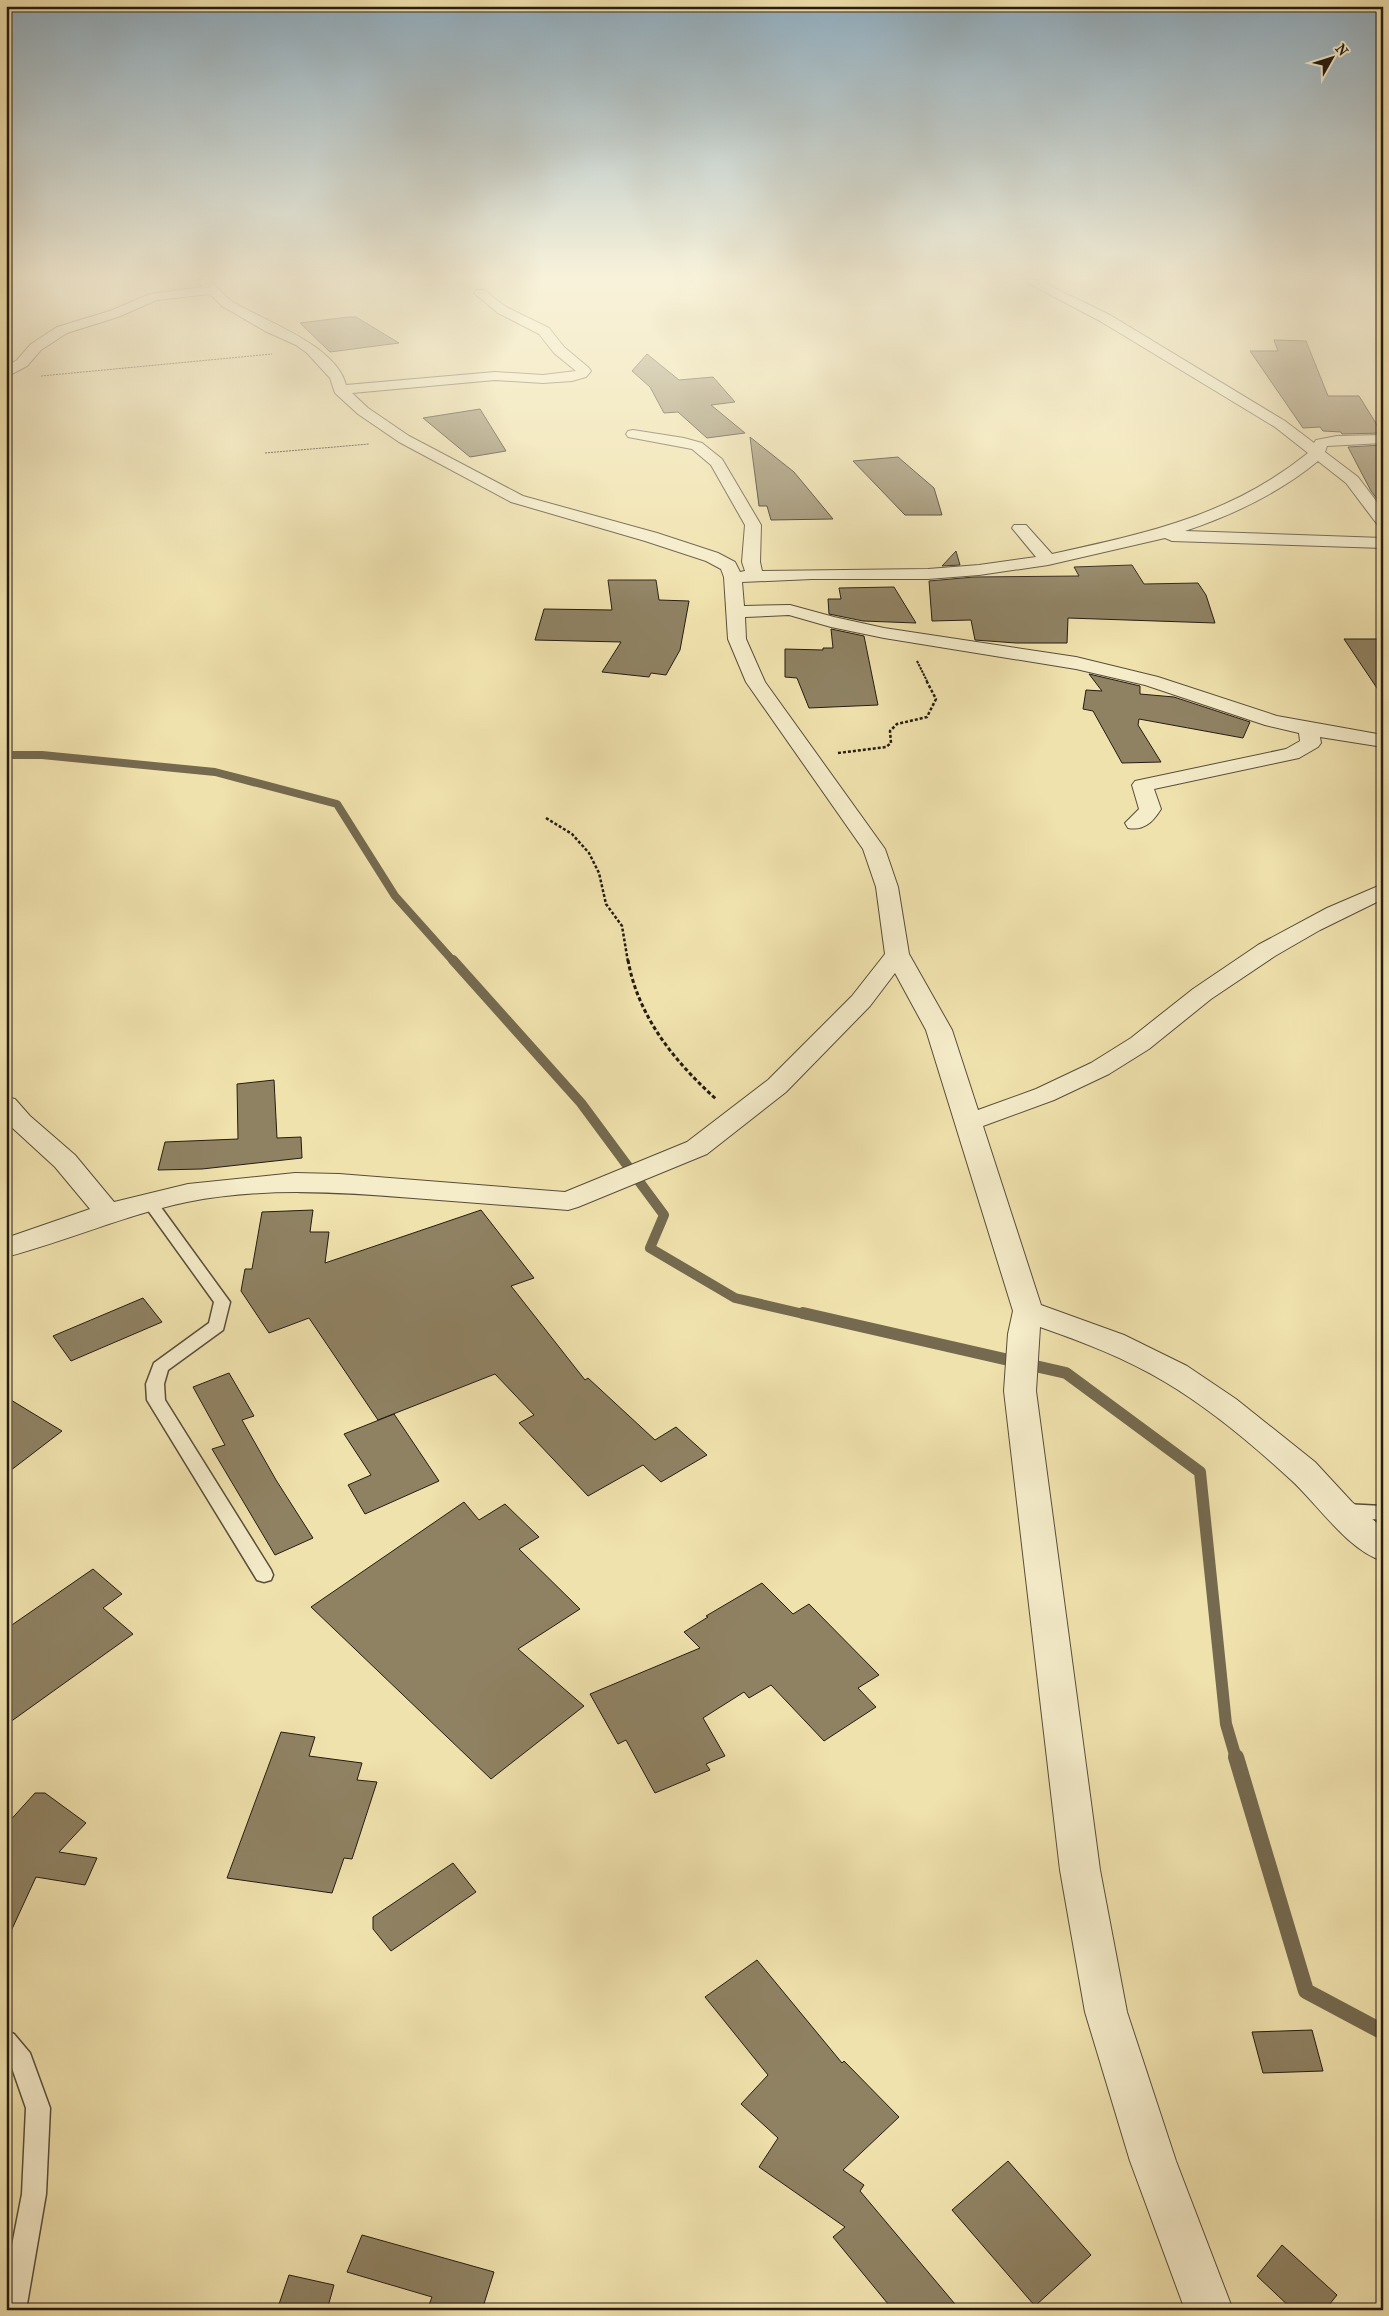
<svg xmlns="http://www.w3.org/2000/svg" width="1389" height="2316" viewBox="0 0 1389 2316" font-family="'IM FELL French Canon',serif">
<style>
.lines{fill:none;stroke-linecap:round;stroke-linejoin:round}
.stream-far3{stroke:#756a50;stroke-width:8}
.stream-far2{stroke:#756a50;stroke-width:10}
.stream-far1{stroke:#756a50;stroke-width:12}
.stream{stroke:#756a50;stroke-width:16}
.building{fill:#8f8263;stroke:#251b13}
.lane-casing{stroke:#584d3a;stroke-width:3}
.street-casing{stroke:#584d3a;stroke-width:2}
.path-far3{stroke:#251b13;stroke-width:1;stroke-dasharray:2 1;stroke-linecap:butt}
.path-far2{stroke:#251b13;stroke-width:2;stroke-dasharray:2.5 1;stroke-linecap:butt}
.path-far1{stroke:#251b13;stroke-width:2.5;stroke-dasharray:3 2;stroke-linecap:butt}
.path{stroke:#251b13;stroke-width:3;stroke-dasharray:4 2.5;stroke-linecap:butt}
.lane{fill:#f5ecca;fill-rule:evenodd}
.street{fill:#f5ecca;fill-rule:evenodd}
</style>
<rect width="100%" height="100%" fill="#f0e2ad"/>
<filter id="stains"><feTurbulence type="fractalNoise" baseFrequency=".004" numOctaves="4"/><feColorMatrix values="0 0 0 0 .2 0 0 0 0 .09 0 0 0 0 .02 0 0 0 .5 -.17"/></filter>
<radialGradient id="worn" r=".72"><stop offset=".6" stop-color="#630" stop-opacity="0"/><stop offset="1" stop-color="#630" stop-opacity=".3"/></radialGradient>
<g class="lines">
<path class="stream-far3" d="M6 755H42L215 772 337 804 395 896 454 962"/>
<path class="stream-far2" d="M453 960 581 1103 664 1215 650 1248 735 1298 808 1315"/>
<path class="stream-far1" d="M803 1313 1066 1373 1200 1472 1226 1724 1236 1758"/>
<path class="stream" d="M1236 1757 1306 1991 1383 2032"/>
</g>
<path class="building" d="M348 317H356L399 343 330 352 300 323Z
M1274 340 1306 341 1328 396H1359L1382 433 1342 434 1341 432 1323 431 1320 427 1303 428 1250 351H1278Z
M647 354 679 380 713 377 735 402 711 405 745 433 707 438 678 412 664 413 650 387 632 371Z
M480 409 506 451 470 457 423 418Z
M750 437 794 472 833 519 771 520 767 506H759Z
M1383 445V507L1371 491 1348 447Z
M898 457 934 488 942 515H905L853 461Z
M956 551 960 565 942 566Z
M1132 565 1144 584 1198 583 1206 595 1215 623 1068 618 1067 643H1016L975 640 971 620 932 621 929 581 974 577 1079 576 1074 567Z
M608 580H656L659 600 689 601 680 650 666 675 651 673 649 677 602 672 621 642 535 640 544 609 612 610Z
M894 587 916 623 863 621 829 614 828 599H841L839 588Z
M831 629 864 636 878 705 809 708 797 678 785 677V649L823 650V648H833Z
M1344 639H1383V697Z
M1089 674 1140 686V694L1174 697 1250 722 1243 738 1139 719 1138 725 1161 762 1122 763 1093 711 1083 709 1086 690 1102 691Z
M274 1080 277 1138 301 1137 302 1158 202 1169 158 1170 165 1142 238 1139 237 1084Z
M313 1210 310 1232H329L325 1263 481 1210 534 1278 511 1286 585 1380 588 1378 655 1440 676 1427 707 1455 661 1482 643 1465 588 1496 519 1423 534 1415 495 1374 378 1420 309 1318 269 1333 241 1291 245 1269H252L262 1212Z
M143 1298 162 1322 71 1361 53 1336Z
M229 1373 254 1416 242 1420 276 1480 313 1538 275 1555 212 1449 225 1445 193 1387Z
M6 1397 62 1431 6 1474Z
M394 1414 439 1481 365 1514 348 1485 371 1475 344 1434Z
M464 1502 479 1520 505 1504 539 1537 519 1549 580 1609 518 1649 584 1706 491 1779 311 1607Z
M93 1569 122 1594 103 1608 133 1634 6 1725V1629Z
M762 1583 793 1614 809 1604 879 1675 858 1688 876 1707 824 1741 771 1685 749 1698 744 1692 703 1718 725 1756 706 1764 710 1770 655 1793 626 1740 618 1744 590 1694 700 1648 684 1632 708 1617 706 1616Z
M281 1732 315 1737 309 1756 362 1763 357 1780 377 1782 352 1859 344 1858 332 1893 227 1878Z
M35 1793H45L86 1823 59 1852 97 1858 85 1885 36 1877 6 1942V1825Z
M453 1863 476 1892 391 1951 373 1929V1917Z
M757 1960 842 2063 844 2061 899 2117 843 2170 864 2185 860 2191 960 2310H893L833 2237 845 2227 759 2167 778 2138 741 2104 768 2075 705 1997Z
M1312 2030 1323 2071 1263 2073 1252 2032Z
M1008 2161 1091 2255 1035 2306 952 2210Z
M362 2235 494 2272 482 2310H427L432 2297 347 2272Z
M1282 2245 1337 2295 1325 2310H1293L1257 2276Z
M289 2275 334 2285 327 2310H277Z"/>
<g class="lines">
<defs>
<path id="lane" d="M150 1197 155 1199 230 1302 223 1330 168 1370 164 1384 165 1400 271 1570 273 1575 271 1580 264 1582 257 1580 147 1400 146 1384 154 1363 209 1323 214 1302 142 1202 145 1199Z
M1344 1504 1383 1506V1520L1338 1516 1335 1511 1338 1506Z
M6 2031 14 2034 30 2053 50 2108 46 2194 26 2310H6V2276L22 2194 26 2108 12 2068 6 2060Z"/>
<path id="street" d="M197 280H210C217 287 224 296 233 302 266 322 336 345 346 385L495 372 543 375 576 371 554 353 539 334 498 313 474 293 476 290H484L506 307 549 328 564 347 589 368 591 371 586 377 572 381 543 383 495 380 352 393 368 408 409 436 523 496 657 533 718 553 735 562 740 572 745 571 742 562 745 525 711 465 692 449 628 437 626 434 628 431 633 430 684 438 702 443 722 459 761 525 760 562 762 571 928 569 979 565 1036 557 1012 528 1014 525H1026L1052 554C1147 533 1230 516 1308 453L1275 427 1100 321 1022 280H1038L1110 315 1285 421 1314 443 1316 440 1337 436 1383 435V443L1327 446 1325 452 1358 477 1383 510V526L1377 524 1346 483 1318 461C1279 493 1233 515 1185 531L1383 538V548L1172 541 1165 538 1048 565 979 575 928 579H812L742 582 744 606 790 605 834 617 884 628 1076 657 1158 677 1277 716 1383 735V747L1320 737 1321 743 1318 747 1299 758 1154 789 1161 809C1153 822 1144 831 1128 828L1125 823 1139 809 1132 785 1135 781 1286 749 1300 741 1299 733 1265 725 1145 685 1076 669 884 638 831 627 789 615 745 617 746 639 765 682 885 849 898 887 909 954 952 1030 978 1110 1036 1089 1091 1063 1131 1038 1193 989 1258 945 1327 908 1383 884V899L1320 930 1275 956 1211 999 1149 1049 1109 1074 1054 1100 983 1126 1041 1305 1124 1335 1187 1366 1236 1399 1315 1462 1352 1502 1383 1528V1561C1347 1550 1317 1503 1290 1479 1252 1444 1209 1408 1165 1382 1125 1358 1083 1342 1040 1327L1036 1391 1100 1870 1127 2012 1176 2161 1233 2310H1185L1130 2161 1085 2012 1060 1870 1004 1391 1008 1334 1013 1311 926 1030 895 973 870 1006 786 1092 707 1154 578 1207 568 1210C516 1206 465 1202 413 1198 338 1192 262 1187 187 1202 125 1215 67 1241 6 1257V1238L90 1209 55 1167 6 1122V1097L15 1099 30 1116 75 1155 114 1202 188 1184 295 1173 339 1174 565 1192 687 1142 768 1080 852 996 885 954 876 887 863 849 746 682 728 639 724 577 721 569 706 561 645 541 511 502 399 442 358 414 335 393 330 378 307 353 296 345 265 331 222 306 210 294 157 300 118 317 67 333 41 350 27 366 6 377V367L17 360 31 344 57 327 110 311 150 294 203 287Z"/>
</defs>
<use href="#lane" class="lane-casing"/>
<use href="#street" class="street-casing"/>
<path class="path-far3" d="M41 376 272 354
M265 453 369 444"/>
<path class="path-far2" d="M917 661 927 681"/>
<path class="path-far1" d="M838 753 886 747 891 743 890 731 897 724 927 717 936 699 926 680
M546 818 572 834 589 853 599 873 606 904 622 926 628 962"/>
<path class="path" d="M628 960C638 1017 675 1062 716 1099"/>
<use href="#lane" class="lane"/>
<use href="#street" class="street"/>
</g>
<linearGradient id="sky" x2="0" y2="1"><stop stop-color="#8fabbc"/><stop offset="0.46" stop-color="#f8f2da"/><stop offset="1" stop-color="#f8f2da" stop-opacity="0"/></linearGradient>
<rect width="1389" height="604" fill="url(#sky)"/>
<rect width="1389" height="2316" fill="none" stroke="#f0e2ad" stroke-width="25"/>
<rect x="8" y="8" width="1374" height="2301" fill="none" stroke="#251b13" stroke-width="2.5"/>
<rect x="12" y="12" width="1364" height="2291" fill="none" stroke="#251b13"/>
<g transform="translate(1332 58) rotate(51)" stroke="#f5ecca" stroke-width="4" paint-order="stroke">
<path d="M0-4L9 19L0 12L-9 19Z" fill="#251b13"/>
<text y="-8" font-size="14" font-weight="bold" text-anchor="middle" fill="#251b13">N</text>
</g>
<rect width="100%" height="100%" filter="url(#stains)"/>
<rect width="100%" height="100%" fill="url(#worn)"/>
</svg>
